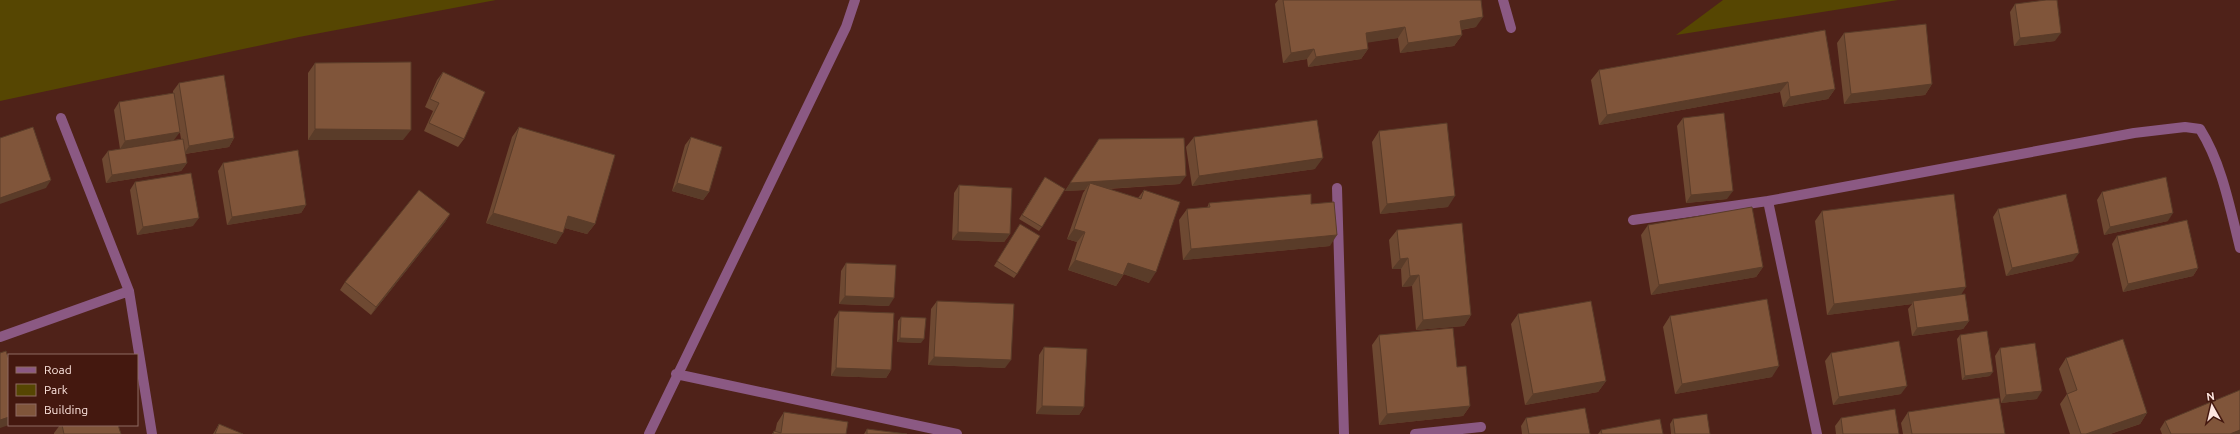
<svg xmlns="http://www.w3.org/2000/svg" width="2240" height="434" viewBox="0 0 2240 434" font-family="Ubuntu,sans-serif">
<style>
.green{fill:#564602}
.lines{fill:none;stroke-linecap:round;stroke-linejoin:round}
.service{stroke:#8b5983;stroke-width:10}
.minor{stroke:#8b5983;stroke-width:10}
.wall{fill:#6e4932}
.shaded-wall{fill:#5a3c29}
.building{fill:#80553a;stroke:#5a3c29}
</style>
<rect width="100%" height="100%" fill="#4f2219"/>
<path class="green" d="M0 0H496L299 37 0 101Z
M1723 0H1898L1676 35Z"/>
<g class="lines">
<path class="service" d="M1503 0 1511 28
M61 118 129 291 152 434
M0 337 129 291"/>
<path class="minor" d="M1337 188 1344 434
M1768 201 1817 434
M1633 220 1768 201 2134 133 2185 127 2200 129C2222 164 2230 208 2240 248
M676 374 957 434
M649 434 846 27 855 0
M1415 434 1481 427"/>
</g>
<path class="wall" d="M1278 0H1481L1476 27 1461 30 1462 35 1454 46 1400 53 1398 38 1367 42 1368 49 1361 59 1308 67 1307 59 1283 63 1275 4Z
M2015 4 2055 41 2014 46 2010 12Z
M1825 30 1835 89 1828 99 1783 107 1780 92 1599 125 1591 80 1599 70Z
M1844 33 1932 84 1925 95 1844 104 1837 43Z
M315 63 403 140H308V73Z
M443 72 464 139 458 147 424 131 433 111 425 107 437 80Z
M179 83 234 138 229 147 185 154 187 163 181 171 106 183 102 159 108 151 181 139 180 133 120 149 114 110 119 102 173 93V91Z
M1683 118 1727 199 1686 203 1677 126Z
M519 127 595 224 587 234 565 228 556 244 486 223 512 137Z
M1379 131 1448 207 1380 214 1372 142Z
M691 137 709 192 703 200 672 191 685 145Z
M1194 137 1315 169 1192 186 1186 147Z
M1099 139 1180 184 1108 189 1138 198 1144 190 1149 283 1124 274 1116 286 1068 270 1077 242 1067 239 1083 193 1085 190 1065 191Z
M223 163 306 205 301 213 227 225 218 171Z
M1045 177 1042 227 1039 231 1019 219Z
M135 182 193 226 137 235 130 190Z
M959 185 1010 234 1004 242 952 240 954 193Z
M2102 192 2168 221 2104 235 2097 200Z
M1209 203 1311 204 1330 246 1183 260 1179 220 1187 209 1207 208Z
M1998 209 2073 261 2006 276 1993 217Z
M1822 211 1969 321 1963 329 1912 336 1908 309 1912 304 1827 315 1815 221Z
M450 214 445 222 371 315 340 290 345 282Z
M1020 224 1017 274 1014 278 994 266Z
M1648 225 1763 267 1756 277 1651 295 1641 235Z
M1397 230 1471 315 1464 326 1416 330 1412 286 1402 287 1401 269H1392L1389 240Z
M2117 236 2198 268 2193 276 2123 292 2112 244Z
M846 263 889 306 839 304 841 271Z
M937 301 1005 368 928 365 931 309Z
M839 311 891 370 886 378 831 376 834 319Z
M1518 314 1606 381 1598 392 1525 405 1511 324Z
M1670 316 1772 377 1675 394 1663 327Z
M901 317 921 343 897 342 898 321Z
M1379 335 1457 367 1470 406 1463 416 1379 425 1372 345Z
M1960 335 1990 376 1962 380 1957 339Z
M1044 347 1084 407 1079 415 1036 414 1039 355Z
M2000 348 2037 399 2001 403 1995 356Z
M1831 353 1901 394 1833 405 1825 361Z
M2066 358 2147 413 2140 424 2110 434H2070L2060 404 2067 394 2059 369Z
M784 412 846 434H772L774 431 775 432 777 423Z
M1908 412 2005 434H1903L1901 423Z
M1526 418 1590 434H1522L1521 426Z
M1841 418 1899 434H1836L1835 426Z
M1673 419 1710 434H1671L1670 424Z
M2165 421 2240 434H2162L2160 429Z
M219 424 243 434H213Z
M60 425H118L121 434H54V433Z
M867 429 906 434H864Z
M1601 430 1663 434H1598Z"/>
<path class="shaded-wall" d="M1483 17 1476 27 1452 31 1460 21Z
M1405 27 1398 38 1359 44 1366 33Z
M2061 33 2055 41 2014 46 2020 38Z
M1462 35 1454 46 1400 53 1408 43Z
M1314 49 1307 59 1283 63 1291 53Z
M1368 49 1361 59 1308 67 1316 57Z
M1788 82 1780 92 1599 125 1607 115Z
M1932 84 1925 95 1844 104 1851 94Z
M1835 89 1828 99 1783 107 1790 97Z
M315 129 411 130 403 140H308Z
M180 132 174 140 120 149 125 141Z
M234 138 229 147 184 154 189 146Z
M1323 158 1315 169 1192 186 1199 176Z
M187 163 181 171 106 183 112 175Z
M1186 176 1180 184 1087 190 1090 183 1085 190 1065 191 1070 183Z
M51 180 46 188 0 204V198Z
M677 183 709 192 703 200 672 191Z
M1733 191 1727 199 1686 203 1691 195Z
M1455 196 1448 207 1380 214 1387 204Z
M306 205 301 213 227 225 232 217Z
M493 213 563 233 556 244 486 223Z
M2173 213 2168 221 2104 235 2110 227Z
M450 214 445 222 371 315 376 307Z
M568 216 595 224 587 234 561 227Z
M199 218 193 226 137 235 143 227Z
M1074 229 1085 232 1077 242 1067 239Z
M958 232 1010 234 1004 242 952 240Z
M1337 235 1330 246 1183 260 1191 249Z
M2079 253 2073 261 2006 276 2012 268Z
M1408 258 1401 269H1392L1400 259Z
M1075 260 1123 275 1116 286 1068 270Z
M1128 263 1156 272 1149 283 1120 273Z
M1763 267 1756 277 1651 295 1659 285Z
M2198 268 2193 276 2123 292 2128 284Z
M1419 275 1412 286 1402 287 1410 276Z
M1966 287 1959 298 1913 301 1912 304 1827 315 1834 304Z
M845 296 894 298 889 306 839 304Z
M1471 315 1464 326 1416 330 1423 320Z
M1969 321 1963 329 1912 336 1917 328Z
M900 338 924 339 921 343 897 342Z
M934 357 1011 360 1005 368 928 365Z
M1779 366 1772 377 1675 394 1682 384Z
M836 368 891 370 886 378 831 376Z
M1993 372 1990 376 1962 380 1965 376Z
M1606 381 1598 392 1525 405 1533 394Z
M1907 386 1901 394 1833 405 1839 397Z
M2042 391 2037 399 2001 403 2006 395Z
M1042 406 1084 407 1079 415 1036 414Z
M1470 406 1463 416 1379 425 1387 414Z
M2147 413 2140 424 2110 434H2086Z
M9 417V425L0 428V420Z
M2240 430V434H2230Z"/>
<path class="building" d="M1283 0H1481L1483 17 1460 21 1462 35 1408 43 1405 27 1366 33 1368 49 1316 57 1314 49 1291 53Z
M2046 0H2057L2061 33 2020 38 2015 4Z
M1926 24 1932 84 1851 94 1844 33Z
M1825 30 1835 89 1790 97 1788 82 1607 115 1599 70Z
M411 62V130L315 129V63Z
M443 72 485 92 464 139 429 123 439 103 430 99Z
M224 75 234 138 189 146 179 83Z
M174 93 180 132 125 141 119 102Z
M1724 113 1733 191 1691 195 1683 118Z
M1317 120 1323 158 1199 176 1194 137Z
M1447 123 1455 196 1387 204 1379 131Z
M33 127 51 180 0 198V138Z
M519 127 615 155 595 224 568 216 563 233 493 213Z
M691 137 722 147 709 192 677 183Z
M1184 138 1186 176 1070 183 1099 139Z
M183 139 187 163 112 175 108 151Z
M298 150 306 205 232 217 223 163Z
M191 173 199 218 143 227 135 182Z
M1045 177 1065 189 1042 227 1022 215Z
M2166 177 2173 213 2110 227 2102 192Z
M1090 183 1141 199 1144 190 1180 202 1156 272 1128 263 1123 275 1075 260 1085 232 1074 229Z
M959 185 1012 188 1010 234 958 232Z
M419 190 450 214 376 307 345 282Z
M1311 194V204L1334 202 1337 235 1191 249 1187 209 1210 207 1209 203Z
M1954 194 1966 287 1834 304 1822 211Z
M2066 194 2079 253 2012 268 1998 209Z
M1752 207 1763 267 1659 285 1648 225Z
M2187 220 2198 268 2128 284 2117 236Z
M1462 223 1471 315 1423 320 1419 275 1410 276 1408 258 1400 259 1397 230Z
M1020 224 1040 236 1017 274 997 261Z
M846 263 896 265 894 298 845 296Z
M1965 294 1969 321 1917 328 1913 301Z
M1767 299 1779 366 1682 384 1670 316Z
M937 301 1014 304 1011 360 934 357Z
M1591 301 1606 381 1533 394 1518 314Z
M839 311 894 313 891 370 836 368Z
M901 317 926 318 924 339 900 338Z
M1453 328 1457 367 1466 366 1470 406 1387 414 1379 335Z
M1987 331 1993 372 1965 376 1960 335Z
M2123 339 2147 413 2086 434H2081L2067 394 2077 390 2066 358Z
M1899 341 1907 386 1839 397 1831 353Z
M2035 343 2042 391 2006 395 2000 348Z
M1044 347 1087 349 1084 407 1042 406Z
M6 351 9 360V417L0 420V353Z
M2240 390V430L2230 434H2171L2165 421Z
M1999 398 2005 434H1912L1908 412Z
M1585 408 1590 434H1529L1526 418Z
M1895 409 1899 434H1843L1841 418Z
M784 412 848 422 846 434H773L774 431 781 433Z
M1707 414 1710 434H1675L1673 419Z
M1660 419 1663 434H1602L1601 430Z
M219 424 243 434H215Z
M62 425H118L121 434H64Z
M867 429 907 434H867Z"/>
<rect x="8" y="354" width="130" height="72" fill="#44180f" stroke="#8e6a63"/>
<rect x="16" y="367" width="20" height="6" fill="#8b5983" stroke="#8e6a63"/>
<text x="44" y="374" font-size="12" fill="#fee6e0">Road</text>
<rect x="16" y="384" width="20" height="12" fill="#564602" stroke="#8e6a63"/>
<text x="44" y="394" font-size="12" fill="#fee6e0">Park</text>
<rect x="16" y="404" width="20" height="12" fill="#80553a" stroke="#8e6a63"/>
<text x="44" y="414" font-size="12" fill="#fee6e0">Building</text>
<g transform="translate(2212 406) rotate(352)" stroke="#44180f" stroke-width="3" paint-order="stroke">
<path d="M0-3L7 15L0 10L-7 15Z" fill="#fee6e0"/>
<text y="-6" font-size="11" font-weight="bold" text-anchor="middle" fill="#fee6e0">N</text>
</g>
</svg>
